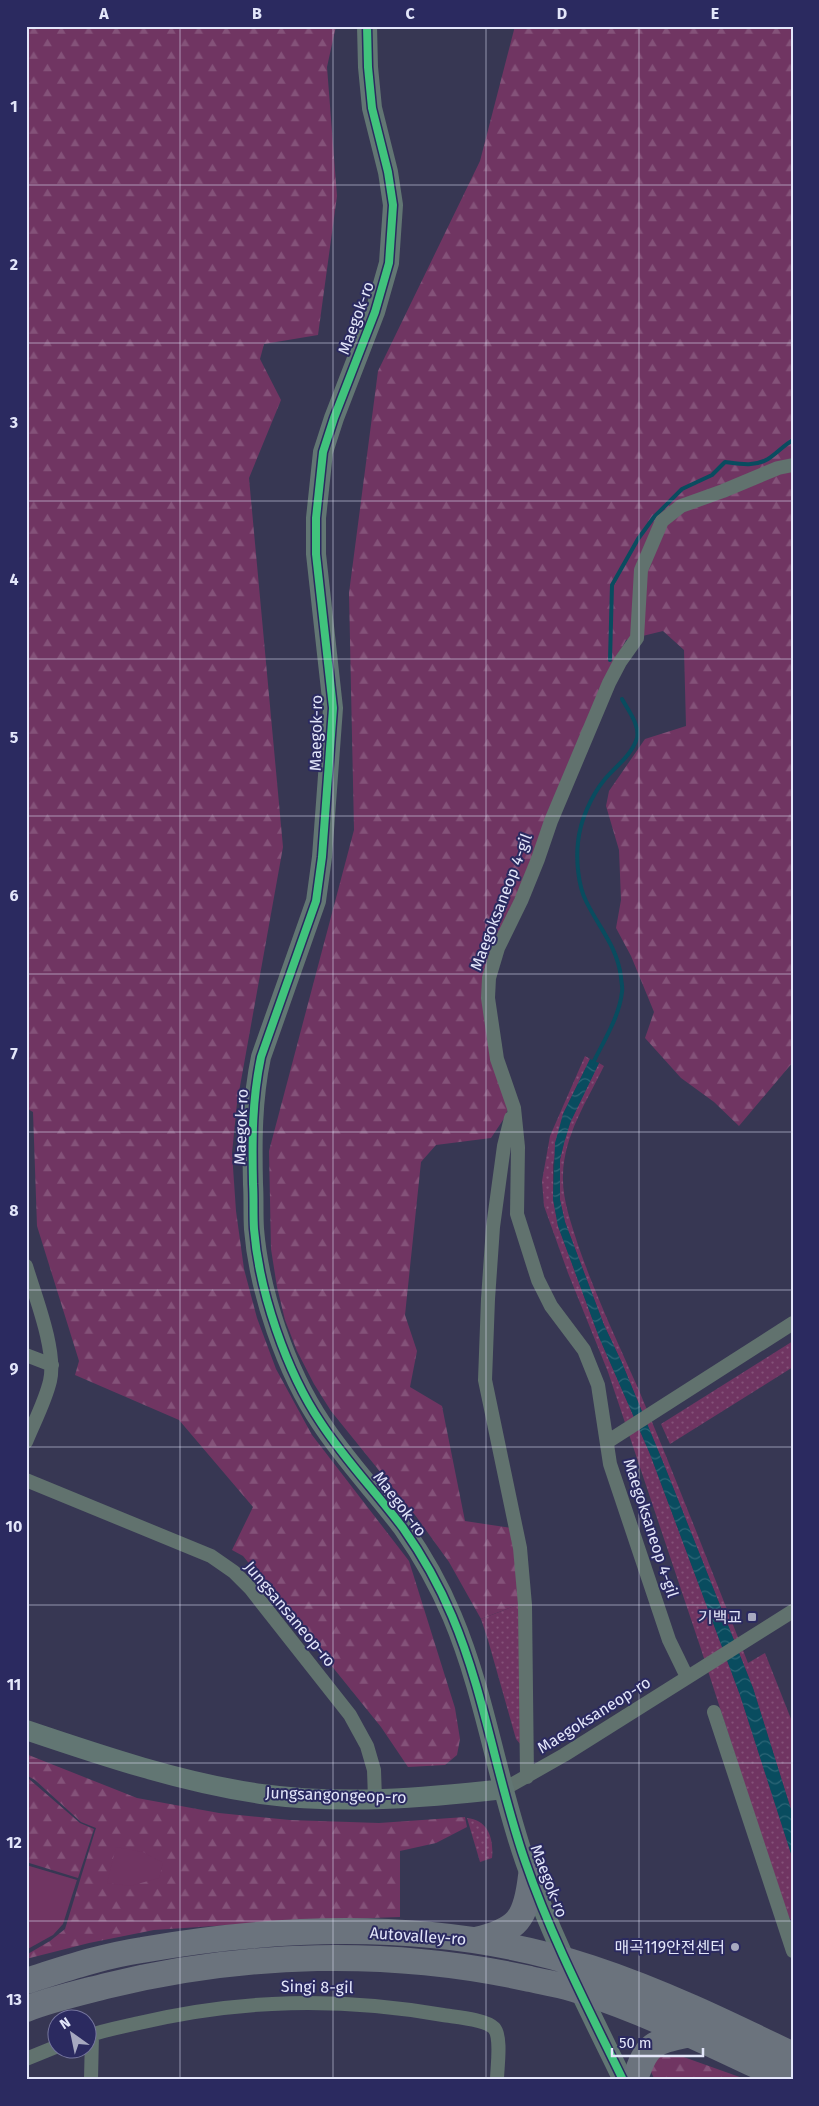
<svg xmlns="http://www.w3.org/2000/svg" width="819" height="2106" viewBox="0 0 819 2106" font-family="'Fira Sans','Noto Sans KR',sans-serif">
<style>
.grass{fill:url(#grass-dots)}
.forest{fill:url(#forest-firs)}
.garden{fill:#703562}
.water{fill:url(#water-waves)}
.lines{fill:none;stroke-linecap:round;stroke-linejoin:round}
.stream{stroke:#094c5f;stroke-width:4}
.street{stroke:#61726e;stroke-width:14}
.secondary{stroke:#627673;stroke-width:20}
.highway{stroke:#6b737d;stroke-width:26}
.cycleway-casing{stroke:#2b2a60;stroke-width:11}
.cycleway{stroke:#40c37c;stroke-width:8}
.grid{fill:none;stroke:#e3e6fa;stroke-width:1;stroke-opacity:0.55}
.poi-dot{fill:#a7a9c0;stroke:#2b2a60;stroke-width:2}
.labels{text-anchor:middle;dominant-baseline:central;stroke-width:4;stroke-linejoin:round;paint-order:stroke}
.street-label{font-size:16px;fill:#e3e6fa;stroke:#2b2a60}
.poi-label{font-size:16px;fill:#e3e6fa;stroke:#2b2a60;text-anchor:end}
.neatline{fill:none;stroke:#e3e6fa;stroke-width:2}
.grid-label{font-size:16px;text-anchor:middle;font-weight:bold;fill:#e3e6fa}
</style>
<defs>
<pattern id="grass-dots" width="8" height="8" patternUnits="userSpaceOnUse" patternTransform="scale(1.25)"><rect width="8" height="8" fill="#703562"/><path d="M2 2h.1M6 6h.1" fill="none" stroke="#845279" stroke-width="1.8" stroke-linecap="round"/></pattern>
<pattern id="forest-firs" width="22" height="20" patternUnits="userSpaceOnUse" patternTransform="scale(1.25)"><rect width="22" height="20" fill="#703562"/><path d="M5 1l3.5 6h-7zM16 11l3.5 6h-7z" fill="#845279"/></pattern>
<pattern id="water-waves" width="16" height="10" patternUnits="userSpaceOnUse" patternTransform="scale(1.25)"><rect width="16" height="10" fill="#094c5f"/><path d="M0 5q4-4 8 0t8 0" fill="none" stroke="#2d6677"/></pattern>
</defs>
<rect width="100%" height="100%" fill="#373753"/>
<path class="grass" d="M585 1056 590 1059 563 1114 553 1165V1199L558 1226 599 1337 650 1454 740 1695 793 1859V1924L785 1910 700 1646 608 1372 568 1273 544 1206 542 1181 550 1136Z
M599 1063 604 1066C587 1101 564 1135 563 1175 562 1199 571 1222 578 1245 595 1294 617 1341 638 1388 676 1479 712 1571 748 1663L765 1653 793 1724V1816L753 1688 667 1472 622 1363 604 1325 565 1222 560 1200V1160L564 1143 570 1123Z
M793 1341V1367L670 1444 661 1424Z
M522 1603 521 1745 516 1739 488 1640 481 1619Z
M467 1818C488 1820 494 1838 492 1858L480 1862Z"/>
<path class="forest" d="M26 26H336L327 67 337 196 318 335 264 344 260 359 281 400 249 478 283 847 237 1103 232 1153 236 1211 244 1269 257 1318 276 1369 312 1435 409 1561 455 1708 460 1739 457 1755 445 1765 408 1767 381 1727 243 1556 232 1550 253 1507 179 1420 75 1375 79 1361 37 1226 33 1112 26 1108Z
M515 26H793V1062L739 1126 714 1102 681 1078 645 1038 654 1012 631 956 616 928 621 900 619 850 606 806 609 791 645 739 686 726 684 650 663 631 626 640 604 683 487 966 508 1108 505 1117 491 1138 436 1145 421 1162 405 1315 417 1351 410 1387 442 1406 465 1521 511 1528 522 1603 481 1619 449 1562 415 1515 331 1411 314 1384 297 1351 285 1320 277 1287 271 1249 269 1151 354 830 349 593 378 371 480 161Z
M26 1754 137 1798 219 1813 290 1820 379 1823 465 1817 467 1827 436 1843 400 1851V1917L289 1921 154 1930 89 1943 26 1959V1955L50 1941 65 1929 96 1828 81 1822 35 1780 26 1775Z
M29 1779 80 1823 94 1829 78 1878 26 1862V1784Z
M656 2055H678L748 2080H655L649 2068Z"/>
<path class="garden" d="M116 1847 143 1852 163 1863 159 1878 130 1886 107 1883Z
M26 1865 77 1880 63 1924 53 1935 26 1950Z"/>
<path class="water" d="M590 1059 599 1063 570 1123 564 1143 560 1159V1200L565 1222 604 1325 622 1363 667 1472 753 1688 793 1816V1860L740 1695 650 1454 599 1337 558 1226 553 1199 555 1143 563 1114Z"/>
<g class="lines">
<path class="stream" d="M610 660 612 585 638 539 654 517 682 489 712 475 725 462C740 464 754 467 768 459 776 454 784 445 793 440
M592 1065C603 1042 619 1018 622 992 623 987 621 981 621 977 617 946 599 928 586 901 578 885 576 860 578 842 580 821 591 796 605 779 615 767 632 755 637 738 640 725 628 710 622 699"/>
<path class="street" d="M511 1118 504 1146 493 1227 488 1299 485 1380 520 1548 525 1605 527 1777
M26 1266C35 1296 57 1351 50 1381 45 1402 34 1422 26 1442
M26 1355 52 1365
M607 1442 793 1323
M26 1480 211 1556 234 1572 250 1588 350 1715 367 1746 374 1770 375 1799
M687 1677 669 1640 610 1464 598 1385 584 1350 551 1306 538 1280 517 1214 518 1147 514 1108 497 1059 488 998 489 978 498 948 521 901 538 859 551 821 609 683 620 662 637 638 641 570 662 521 681 506 723 491 778 468 793 465
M714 1712 793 1951
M504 1789 564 1755 793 1611
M88 2036C104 2030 122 2027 139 2023 241 1999 339 1997 443 2015 455 2017 485 2019 494 2028 502 2037 497 2068 497 2080
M26 2059 58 2046
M91 2080 92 2034"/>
<path class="secondary" d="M367 26 368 67 372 108 388 172 393 205 389 263 375 312 334 418 323 452 316 518V554L333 708 322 857 316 901 261 1057C252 1100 252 1141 253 1184 254 1199 253 1214 254 1229 259 1291 286 1371 321 1423 345 1460 376 1492 403 1528 422 1555 439 1585 452 1616 485 1694 497 1781 525 1861 551 1937 588 2008 623 2080
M26 1730C103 1756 180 1782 261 1794 342 1805 424 1798 504 1789"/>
<path class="highway" d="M476 1940C518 1930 526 1919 531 1876
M26 1981C64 1969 102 1956 142 1950 290 1924 447 1920 591 1968 661 1991 727 2023 793 2055
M26 2009C52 1999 79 1993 106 1986 243 1952 391 1948 530 1979 546 1983 564 1985 580 1991 651 2014 719 2048 787 2080
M635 2080C646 2043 654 2042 690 2034"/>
<defs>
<path id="cycleway" d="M367 26 368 67 372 108 388 172 393 205 389 263 375 312 334 418 323 452 316 518V554L333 708 322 857 316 901 261 1057C252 1100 252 1141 253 1184 254 1199 253 1214 254 1229 259 1291 286 1371 321 1423 345 1460 376 1492 403 1528 422 1555 439 1585 452 1616 485 1694 497 1781 525 1861 551 1937 588 2008 623 2080"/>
</defs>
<use href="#cycleway" class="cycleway-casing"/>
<use href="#cycleway" class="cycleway"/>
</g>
<path class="grid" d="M180 26V2080M333 26V2080M486 26V2080M639 26V2080M26 185H793M26 343H793M26 501H793M26 659H793M26 816H793M26 974H793M26 1132H793M26 1290H793M26 1447H793M26 1605H793M26 1763H793M26 1921H793"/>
<g class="poi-dot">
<rect x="747" y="1612" width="10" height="10" rx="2.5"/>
<circle cx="735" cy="1947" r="5"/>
</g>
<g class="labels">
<g class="street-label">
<text transform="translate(356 318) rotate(-70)">Maegok-ro</text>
<text transform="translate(316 733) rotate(-89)">Maegok-ro</text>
<text transform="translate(501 902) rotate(-69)">Maegoksaneop 4-gil</text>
<text transform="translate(241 1127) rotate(-88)">Maegok-ro</text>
<text transform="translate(400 1504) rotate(53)">Maegok-ro</text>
<text transform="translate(651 1528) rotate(72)">Maegoksaneop 4-gil</text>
<text transform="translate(290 1614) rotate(50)">Jungsansaneop-ro</text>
<text transform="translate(594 1715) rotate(-32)">Maegoksaneop-ro</text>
<text transform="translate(336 1795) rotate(2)">Jungsangongeop-ro</text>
<text transform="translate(549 1881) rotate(69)">Maegok-ro</text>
<text transform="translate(418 1936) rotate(4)">Autovalley-ro</text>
<text transform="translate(317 1987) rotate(1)">Singi 8-gil</text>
</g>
<g class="poi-label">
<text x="742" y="1617">기백교</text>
<text x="725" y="1947">매곡119안전센터</text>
</g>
</g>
<rect width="819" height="2106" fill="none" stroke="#2b2a60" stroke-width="55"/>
<g transform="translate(72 2034) rotate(327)"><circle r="24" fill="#2b2a60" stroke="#75759e"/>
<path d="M0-4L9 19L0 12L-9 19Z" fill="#a7a9c0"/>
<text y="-8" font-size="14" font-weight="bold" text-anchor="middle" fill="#e3e6fa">N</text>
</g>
<path d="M612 2048v8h91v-8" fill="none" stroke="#e3e6fa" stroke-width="2.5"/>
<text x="619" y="2048" font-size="15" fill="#e3e6fa" stroke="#2b2a60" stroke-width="4" paint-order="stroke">50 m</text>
<rect x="28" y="28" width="764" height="2050" class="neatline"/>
<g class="grid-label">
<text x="104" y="19">A</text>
<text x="257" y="19">B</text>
<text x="410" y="19">C</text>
<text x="562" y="19">D</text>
<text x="715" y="19">E</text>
<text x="14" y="112">1</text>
<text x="14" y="270">2</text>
<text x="14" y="428">3</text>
<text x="14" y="585">4</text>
<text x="14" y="743">5</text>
<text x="14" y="901">6</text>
<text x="14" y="1059">7</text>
<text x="14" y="1216">8</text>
<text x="14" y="1374">9</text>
<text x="14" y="1532">10</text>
<text x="14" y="1690">11</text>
<text x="14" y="1848">12</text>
<text x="14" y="2005">13</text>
</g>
</svg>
